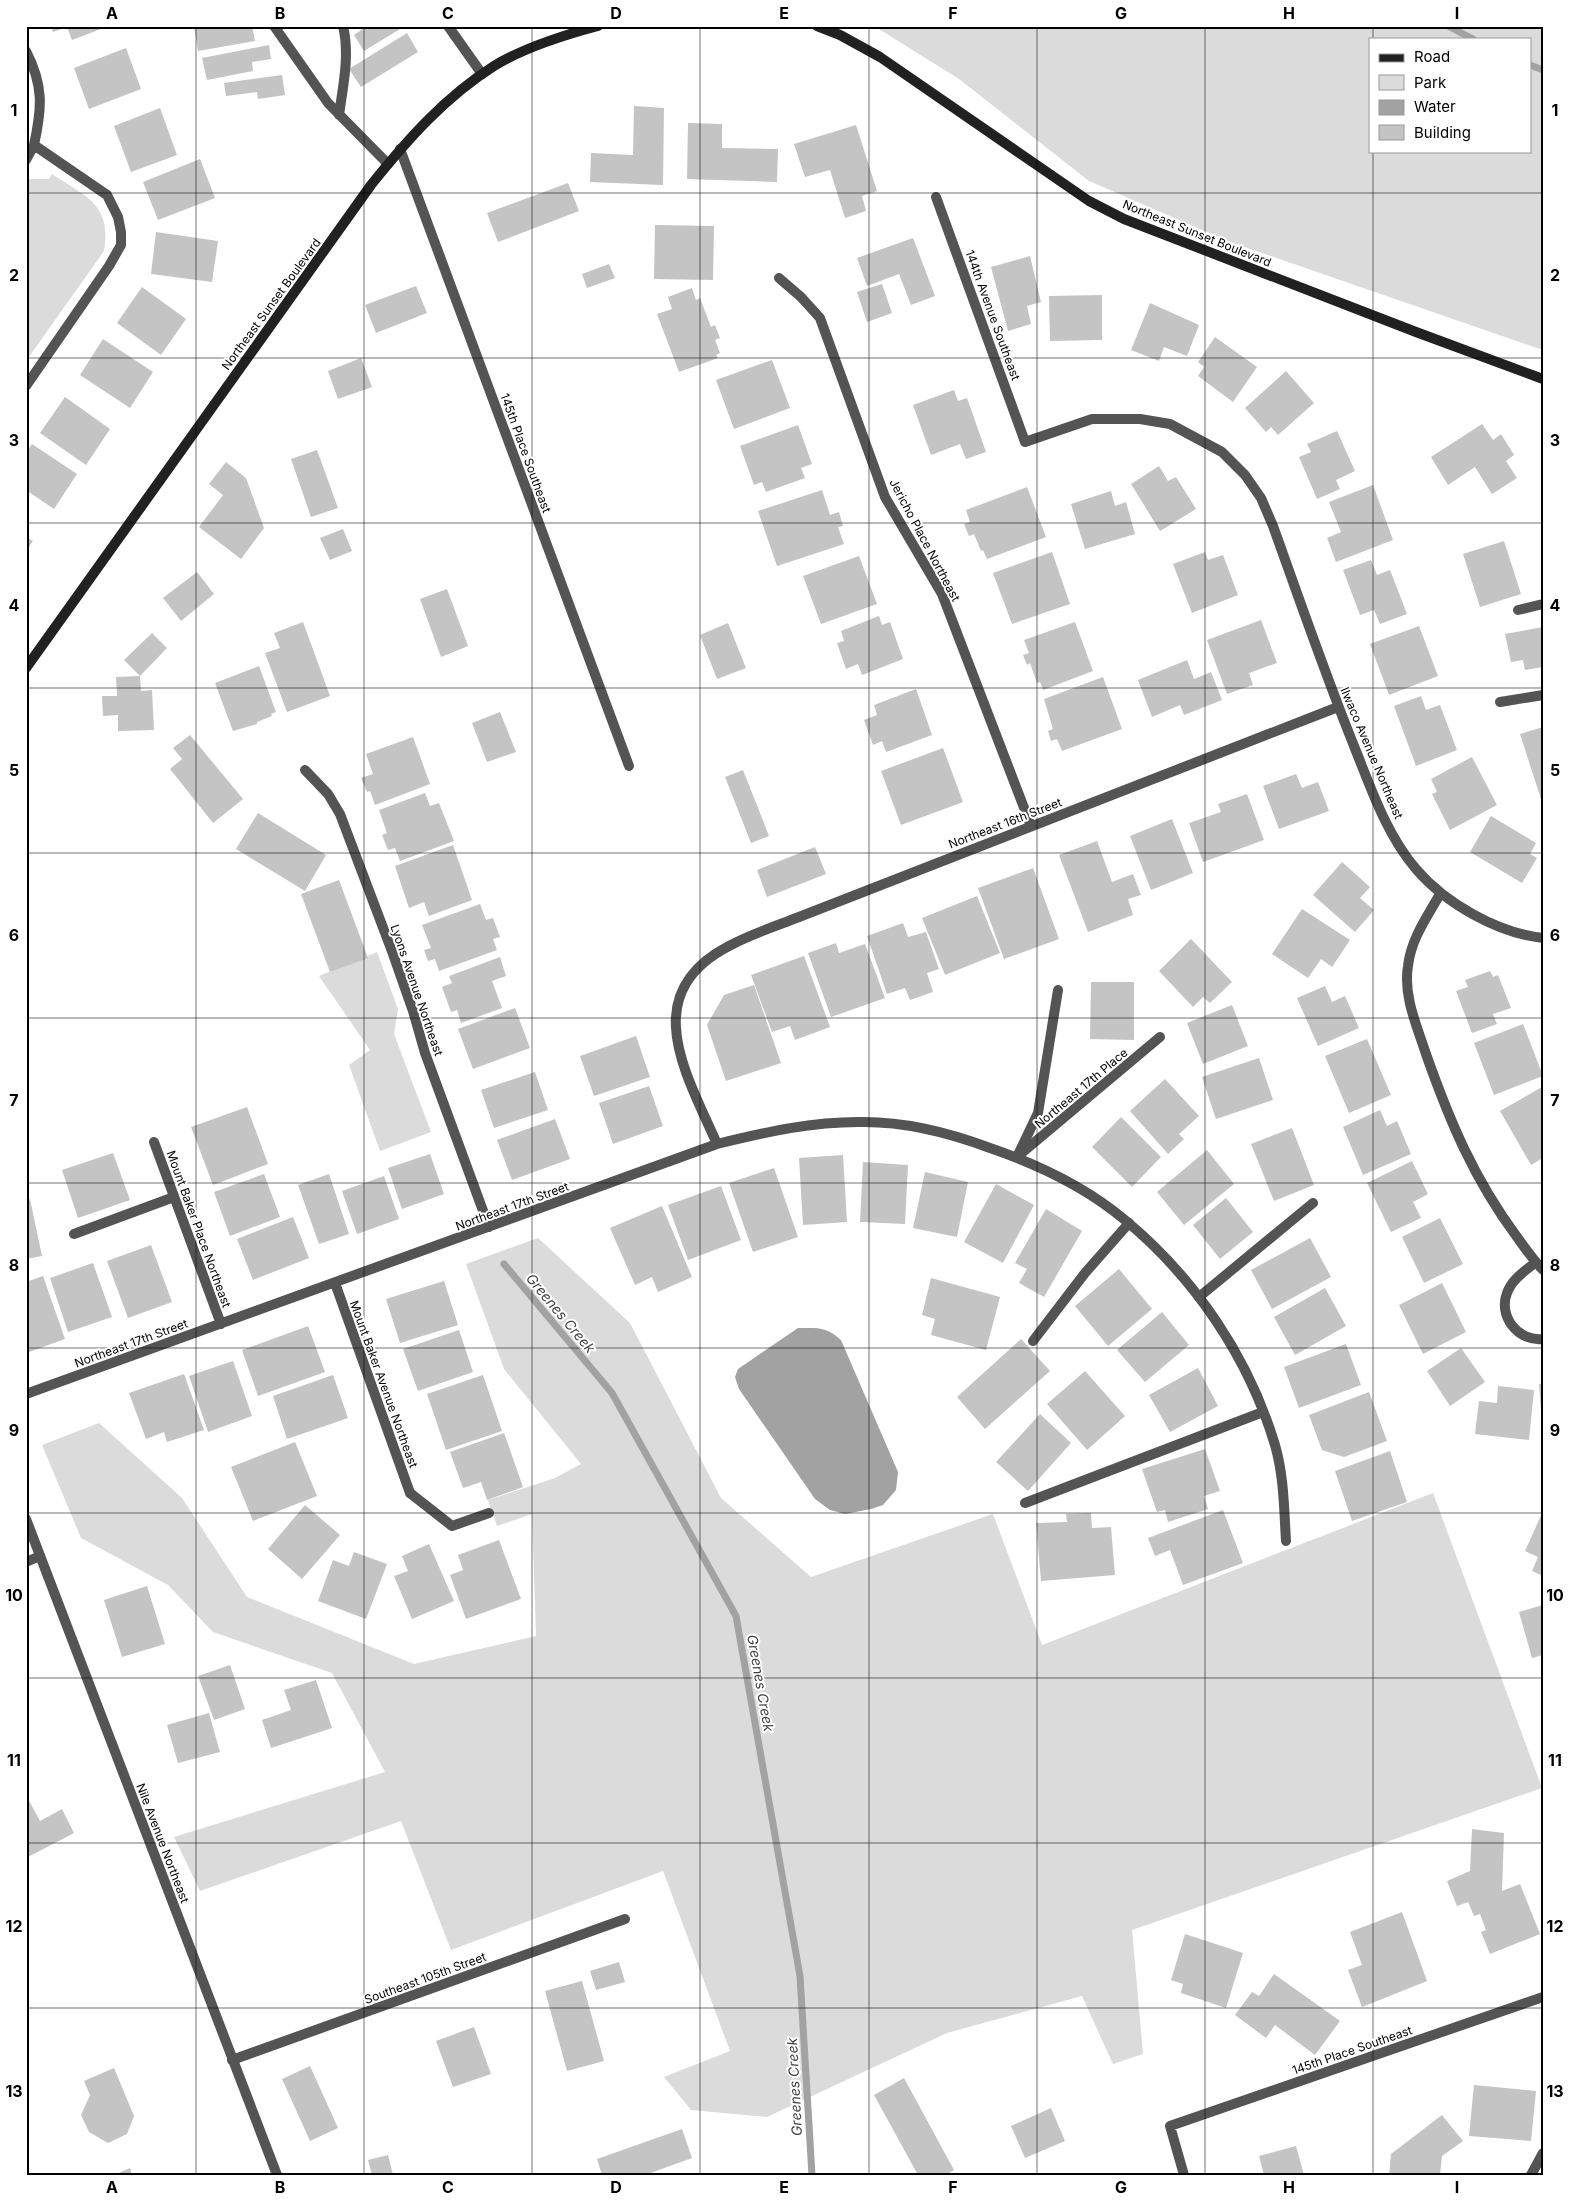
<svg xmlns="http://www.w3.org/2000/svg" width="1569" height="2201" viewBox="0 0 1569 2201" font-family="Inter,sans-serif">
<style>
.green{fill:#dbdbdb;fill-rule:evenodd}
.water{fill:#a2a2a2}
.lines{fill:none;stroke-linecap:round;stroke-linejoin:round}
.stream{stroke:#a2a2a2;stroke-width:7}
.building{fill:#c4c4c4}
.service{stroke:#545454;stroke-width:10}
.minor{stroke:#545454;stroke-width:10}
.tertiary{stroke:#545454;stroke-width:10}
.secondary{stroke:#212121;stroke-width:10}
.grid{fill:none;stroke:#000;stroke-width:1;stroke-opacity:0.55}
.labels{text-anchor:middle;dominant-baseline:central;stroke-width:4;stroke-linejoin:round;paint-order:stroke}
.street-label{font-size:12px;fill:#000;stroke:#fff}
.water-label{font-size:14px;font-style:italic;fill:#434343;stroke:#fff}
.neatline{fill:none;stroke:#000;stroke-width:2}
.grid-label{font-size:16px;text-anchor:middle;font-weight:bold;fill:#000}
</style>
<rect width="100%" height="100%" fill="#fff"/>
<path class="green" d="M874 26H1543V350L1230 242 1089 181 959 79ZM1370 39H1530V151H1370Z
M52 174C86 197 112 204 104 251L26 361V179H49Z
M377 952 398 1009 394 1034 431 1132 380 1151 349 1065 370 1050 319 976Z
M538 1238 630 1323 721 1498 811 1577 993 1514 1042 1645 1433 1493 1542 1788 1132 1930 1143 2054 1113 2064 1082 1996 947 2033 767 2117 691 2110 664 2077 730 2051 663 1871 451 1950 401 1821 200 1891 174 1837 385 1772 332 1673 213 1632 168 1585 81 1538 42 1445 99 1423 182 1498 247 1597 414 1664 536 1636 532 1514 497 1526 488 1500 555 1478 581 1464 504 1369 466 1264Z"/>
<path class="water" d="M798 1328C817 1328 826 1326 841 1340L898 1472 896 1490 883 1505 871 1509 845 1514 830 1510 815 1499 739 1389 735 1377 738 1369Z"/>
<g class="lines">
<path class="stream" d="M1448 26 1473 39
M1530 65 1543 70
M504 1264 612 1393 736 1616 800 1976 812 2175"/>
</g>
<path class="building" d="M51 26H109L72 40 67 27 53 32Z
M194 26H252L255 41 198 51Z
M367 26H405L364 51 354 35Z
M407 33 418 52 361 87 349 69Z
M269 45 271 59 252 62 253 71 207 80 202 58Z
M126 48 141 89 89 109 74 68Z
M282 75 285 95 258 99 257 92 226 96 224 83Z
M634 106 664 108 663 185 590 182 591 153 633 155Z
M160 108 177 155 131 172 114 126Z
M688 123 722 124V148L778 149 777 182 687 179Z
M856 125 877 191 862 196 866 211 845 218 830 170 805 177 794 144Z
M200 159 215 198 158 220 143 182Z
M568 183 579 211 498 242 487 213Z
M655 225 714 226 713 280 654 279Z
M156 232 218 241 212 282 151 274Z
M913 238 935 296 911 305 899 274 867 286 857 258Z
M1030 256 1041 302 1027 306 1031 324 1008 331 991 267Z
M609 264 615 278 587 288 582 274Z
M882 284 892 313 867 322 857 292Z
M416 286 427 313 376 333 365 305Z
M142 287 186 319 161 355 117 323Z
M692 288 696 300 700 298 711 327 715 325 720 338 715 340 720 353 716 355 718 358 679 372 657 314 672 309 668 297Z
M1102 295V340L1050 341 1049 296Z
M1150 303 1199 325 1187 356 1164 347 1159 361 1131 350Z
M1215 337 1257 367 1233 402 1198 376 1204 367 1198 362Z
M103 339 153 372 130 408 80 375Z
M361 358 372 387 338 399 328 371Z
M772 360 790 408 734 429 716 380Z
M1286 371 1314 403 1278 435 1271 427 1266 432 1245 408Z
M954 390 958 401 967 398 986 452 966 459 960 444 931 455 913 405Z
M65 397 110 429 86 465 40 433Z
M1482 424 1493 440 1501 434 1514 455 1506 461 1517 478 1492 494 1475 467 1448 485 1431 457Z
M798 425 812 464 801 468 805 478 766 492 762 482 754 485 740 446Z
M1337 431 1355 471 1336 480 1340 489 1317 499 1299 457 1311 452 1307 444Z
M32 444 77 474 54 509 26 490V452Z
M317 450 338 508 311 517 291 459Z
M226 462 246 478 264 528 241 559 199 527 223 495 209 484Z
M1159 466 1168 481 1176 477 1196 509 1160 531 1131 484Z
M1373 485 1393 540 1336 562 1327 538 1341 532 1329 502Z
M1027 487 1046 537 987 559 983 550 981 551 974 534 969 536 964 524 970 522 966 510Z
M822 490 830 515 839 512 843 526 838 527 844 544 777 566 758 511Z
M1111 491 1115 506 1126 502 1135 534 1085 549 1071 504Z
M343 529 352 551 330 560 320 538Z
M26 537 33 541 26 551Z
M1504 541 1521 594 1480 607 1463 554Z
M1052 552 1070 604 1012 624 993 573Z
M1205 552 1208 560 1223 555 1238 595 1192 613 1173 564Z
M859 556 877 604 821 624 803 576Z
M1371 560 1377 575 1390 570 1407 614 1380 624 1374 610 1360 615 1343 570Z
M197 572 214 594 181 621 163 598Z
M447 589 468 646 441 657 420 599Z
M879 616 882 625 890 622 903 659 862 675 858 664 846 669 837 643 844 641 841 631Z
M1261 620 1277 663 1249 673 1253 685 1227 694 1207 640Z
M303 622 330 696 287 712 265 653 280 648 274 633Z
M1075 622 1093 671 1043 690 1040 682 1037 683 1030 663 1027 665 1023 655 1029 653 1024 640Z
M728 623 746 668 717 679 700 635Z
M1419 626 1438 676 1389 695 1370 644Z
M1543 627V667L1525 670 1523 660 1511 662 1505 634Z
M152 633 167 648 140 676 141 691 152 690 154 730 118 731V715L103 716 102 696H117L116 677 140 676 124 660Z
M1187 660 1194 679 1211 672 1222 700 1184 715 1180 705 1152 717 1138 680Z
M259 666 276 712 271 714 272 716 257 722V724L233 731 215 683Z
M1103 677 1122 729 1062 751 1057 739 1051 741 1048 731 1053 729 1044 699Z
M916 689 932 735 886 752 882 741 873 745 864 720 877 715 874 705Z
M1421 696 1426 710 1440 705 1457 750 1416 766 1394 706Z
M500 712 516 752 487 762 472 723Z
M1543 727V798L1541 799 1520 734Z
M190 735 243 799 213 823 170 769 182 759 173 748Z
M413 737 430 784 375 805 370 791 367 792 361 778 373 774 366 754Z
M943 748 963 802 901 825 881 771Z
M1472 757 1497 805 1450 830 1432 794 1437 792 1431 779Z
M743 770 769 836 751 843 725 777Z
M1296 774 1302 788 1318 782 1329 811 1279 829 1263 786Z
M425 793 430 806 439 803 454 841 400 861 395 848 388 850 382 835 387 833 379 810Z
M1247 794 1264 840 1203 862 1189 823 1221 812 1218 804Z
M258 813 326 855 305 891 236 849Z
M1491 816 1536 843 1530 854 1537 858 1522 883 1470 852Z
M1172 819 1193 873 1151 890 1130 836Z
M1097 841 1112 882 1133 874 1141 895 1128 899 1133 915 1088 932 1059 855Z
M453 845 472 900 429 916 424 902 409 908 395 866Z
M815 847 826 874 767 897 757 870Z
M1342 862 1370 887 1360 898 1374 910 1355 932 1313 895Z
M1033 868 1059 939 1004 959 978 888Z
M339 880 368 958 330 972 301 894Z
M977 896 1000 953 945 975 922 918Z
M480 904 486 920 493 918 500 937 493 939 497 950 439 971 435 959 428 961 424 950 431 948 422 925Z
M1302 909 1350 940 1332 967 1321 959 1308 978 1272 954Z
M903 923 908 937 926 932 939 969 927 973 933 992 910 1000 905 988 887 994 867 936Z
M1191 939 1232 982 1210 1003 1203 997 1193 1007 1159 971Z
M836 943 839 953 865 944 885 998 831 1017 808 953Z
M804 956 830 1027 795 1040 790 1026 772 1032 751 975Z
M500 957 506 976 492 981 502 1008 461 1023 457 1010 451 1012 442 987 452 983 449 976Z
M1490 971 1493 977 1498 975 1511 1008 1493 1014 1497 1024 1472 1033 1456 991 1468 987 1465 980Z
M1091 982H1134V1040L1090 1039Z
M754 985 781 1063 726 1081 707 1025 724 995Z
M1325 986 1332 1002 1345 996 1359 1028 1318 1046 1297 998Z
M1232 1005 1248 1046 1203 1064 1187 1023Z
M515 1008 530 1048 473 1069 458 1029Z
M1523 1024 1543 1076 1494 1095 1474 1043Z
M636 1036 650 1077 594 1096 580 1056Z
M1367 1039 1391 1095 1349 1113 1325 1056Z
M1259 1058 1273 1100 1216 1119 1202 1077Z
M535 1072 548 1110 494 1128 481 1090Z
M1165 1079 1199 1116 1179 1134 1184 1139 1168 1154 1130 1111Z
M649 1086 663 1126 613 1144 599 1103Z
M1542 1087 1543 1158 1531 1165 1500 1111Z
M247 1107 268 1164 213 1185 191 1127Z
M1380 1110 1387 1126 1397 1121 1411 1154 1363 1175 1343 1127Z
M1121 1117 1161 1157 1132 1187 1092 1147Z
M555 1119 570 1159 512 1180 497 1140Z
M1292 1128 1314 1185 1274 1201 1251 1144Z
M1207 1150 1234 1184 1184 1225 1157 1192Z
M113 1153 130 1200 78 1218 62 1170Z
M430 1154 444 1194 402 1209 388 1168Z
M843 1155 847 1222 803 1225 799 1158Z
M1412 1161 1428 1194 1413 1202 1421 1218 1391 1232 1367 1183Z
M863 1162 908 1165 905 1224 860 1222Z
M774 1168 798 1237 753 1252 729 1183Z
M925 1172 968 1182 957 1237 913 1228Z
M264 1174 280 1217 230 1236 214 1192Z
M329 1174 349 1234 319 1244 298 1185Z
M384 1176 399 1219 357 1234 342 1191Z
M996 1184 1034 1205 1003 1263 964 1242Z
M721 1186 741 1240 688 1260 668 1205Z
M1226 1198 1253 1232 1220 1259 1193 1225Z
M30 1199 42 1256 26 1259V1200Z
M662 1206 692 1277 658 1292 652 1277 635 1285 610 1228Z
M1046 1209 1082 1231 1044 1297 1019 1283 1027 1269 1015 1263Z
M293 1217 309 1258 253 1280 237 1239Z
M1440 1218 1463 1264 1424 1283 1402 1237Z
M1310 1238 1331 1277 1272 1309 1251 1270Z
M151 1245 172 1302 128 1318 107 1261Z
M93 1263 112 1317 68 1332 50 1278Z
M1119 1269 1152 1309 1108 1346 1075 1306Z
M43 1276 65 1339 29 1352 26 1344V1282Z
M931 1278 1000 1297 986 1350 931 1335 935 1319 922 1315Z
M444 1281 458 1325 400 1343 386 1299Z
M1442 1283 1466 1332 1423 1354 1399 1305Z
M1325 1288 1346 1326 1295 1355 1274 1317Z
M1162 1312 1189 1345 1145 1382 1117 1350Z
M308 1326 325 1372 258 1396 242 1350Z
M459 1330 473 1372 418 1391 403 1349Z
M1021 1339 1050 1371 985 1429 957 1397Z
M1346 1344 1361 1385 1299 1408 1284 1367Z
M1461 1348 1485 1382 1450 1406 1427 1371Z
M233 1361 252 1416 208 1432 189 1376Z
M1198 1368 1218 1406 1170 1432 1149 1395Z
M1085 1371 1125 1416 1087 1450 1047 1404Z
M184 1374 204 1430 167 1442 164 1432 146 1439 129 1393Z
M333 1375 348 1418 287 1439 273 1396Z
M483 1375 502 1431 446 1450 427 1394Z
M1539 1384H1543V1410H1541Z
M1498 1386 1534 1390 1529 1440 1475 1434 1479 1401 1497 1403Z
M1369 1392 1387 1441 1344 1457 1322 1450 1309 1415Z
M1040 1414 1071 1443 1028 1491 996 1462Z
M504 1433 523 1487 487 1500 481 1482 463 1488 450 1452Z
M295 1442 317 1496 253 1521 231 1467Z
M1205 1449 1220 1491 1204 1496 1208 1509 1168 1522 1165 1510 1157 1512 1142 1469Z
M1390 1451 1407 1502 1352 1521 1335 1471Z
M305 1505 340 1535 302 1579 268 1549Z
M1223 1510 1243 1563 1183 1585 1170 1550 1155 1556 1148 1538Z
M1543 1511V1576L1532 1571 1538 1557 1525 1551Z
M1091 1513 1092 1528 1111 1527 1115 1575 1041 1581 1036 1523 1067 1522 1066 1514Z
M499 1540 521 1599 466 1619 450 1575 463 1570 458 1555Z
M429 1544 454 1601 412 1619 394 1576 408 1571 402 1556Z
M354 1552 387 1564 366 1619 318 1601 333 1560 349 1566Z
M147 1586 165 1644 122 1657 104 1600Z
M1543 1605V1655L1532 1658 1519 1612Z
M230 1665 245 1709 214 1720 198 1676Z
M316 1680 332 1728 271 1748 262 1720 291 1710 284 1690Z
M209 1713 220 1752 178 1763 167 1725Z
M26 1795 40 1821 62 1809 74 1833 26 1858Z
M1472 1829 1504 1833 1502 1891 1520 1884 1540 1934 1490 1954 1481 1932 1486 1930 1480 1914 1474 1916 1468 1902 1457 1906 1447 1881 1470 1871Z
M1402 1912 1427 1981 1362 2007 1348 1970 1362 1965 1350 1932Z
M1185 1934 1243 1953 1226 2008 1181 1993 1183 1984 1171 1980Z
M619 1962 625 1982 596 1990 590 1971Z
M1274 1974 1340 2021 1315 2055 1275 2025 1266 2038 1235 2015 1252 1992 1259 1996Z
M582 1981 604 2061 567 2071 545 1991Z
M474 2027 491 2074 453 2087 436 2041Z
M310 2066 338 2128 310 2141 282 2079Z
M114 2068 134 2116 127 2134 108 2143 89 2132 81 2115 90 2095 84 2081Z
M904 2078 954 2170 946 2175H918L874 2095Z
M1474 2085 1536 2091 1531 2141 1469 2136Z
M1051 2108 1065 2141 1025 2158 1011 2126Z
M1442 2115 1463 2141 1442 2156 1440 2175H1389L1391 2154Z
M682 2129 692 2158 645 2175H602L597 2159Z
M1296 2146 1304 2175H1264L1259 2156Z
M388 2155 393 2175H372L368 2160Z
M130 2168 132 2175H114Z"/>
<g class="lines">
<path class="service" d="M274 26 328 103 388 164
M448 26 482 74
M339 115C343 86 350 55 343 26
M1500 702 1543 695
M1017 1157 1038 1113 1058 990
M74 1234 174 1197
M1199 1297 1313 1203
M1033 1341 1085 1273 1129 1223
M410 1493 452 1526 489 1513
M1025 1503 1263 1412
M26 1562 40 1556
M1531 2175 1543 2153"/>
<path class="minor" d="M26 51C44 86 42 108 34 145L107 195 118 217 121 232V245L109 266 26 386
M400 149 629 766
M26 160 34 145
M936 197 1025 442 1092 419H1140L1170 424 1222 452 1245 475 1261 498 1273 526C1300 601 1326 677 1356 751 1372 791 1387 835 1416 869 1445 903 1497 933 1543 938
M779 278 801 297 820 318 885 497 942 594 1031 826
M1518 610 1543 604
M305 770 328 794 340 814 393 954 413 1011 425 1053 489 1227
M1440 894C1427 917 1411 939 1408 966 1403 996 1417 1026 1426 1054 1450 1122 1474 1179 1517 1237 1525 1248 1533 1260 1543 1270
M154 1142 221 1324
M717 1144C687 1075 636 994 729 946 751 934 776 926 799 917L1338 707
M1017 1157 1160 1037
M1536 1262C1525 1271 1512 1279 1507 1293 1498 1316 1518 1342 1543 1339
M335 1283 410 1493
M26 1394 717 1144C766 1132 814 1121 864 1122 907 1122 950 1133 990 1148 1037 1164 1087 1188 1125 1220 1195 1278 1249 1358 1275 1445 1284 1476 1284 1509 1286 1541
M232 2060 625 1919
M1184 2175 1170 2126 1543 1997"/>
<path class="tertiary" d="M26 1519 277 2175"/>
<path class="secondary" d="M817 26 840 35 880 57 1089 201 1124 219 1416 332 1543 379
M26 668 371 185C407 140 445 97 494 66 525 47 564 35 598 26"/>
</g>
<path class="grid" d="M196 26V2175M364 26V2175M532 26V2175M700 26V2175M869 26V2175M1037 26V2175M1205 26V2175M1373 26V39M1373 151V2175M26 193H1543M26 358H1543M26 523H1543M26 688H1543M26 853H1543M26 1018H1543M26 1183H1543M26 1348H1543M26 1513H1543M26 1678H1543M26 1843H1543M26 2008H1543"/>
<g class="labels">
<g class="street-label">
<text transform="translate(1197 233) rotate(22)">Northeast Sunset Boulevard</text>
<text transform="translate(271 304) rotate(-54)">Northeast Sunset Boulevard</text>
<text transform="translate(993 315) rotate(70)">144th Avenue Southeast</text>
<text transform="translate(526 453) rotate(70)">145th Place Southeast</text>
<text transform="translate(925 540) rotate(62)">Jericho Place Northeast</text>
<text transform="translate(1372 753) rotate(67)">Ilwaco Avenue Northeast</text>
<text transform="translate(1005 823) rotate(-21)">Northeast 16th Street</text>
<text transform="translate(417 990) rotate(71)">Lyons Avenue Northeast</text>
<text transform="translate(1081 1088) rotate(-40)">Northeast 17th Place</text>
<text transform="translate(512 1206) rotate(-20)">Northeast 17th Street</text>
<text transform="translate(199 1229) rotate(70)">Mount Baker Place Northeast</text>
<text transform="translate(131 1343) rotate(-20)">Northeast 17th Street</text>
<text transform="translate(384 1384) rotate(70)">Mount Baker Avenue Northeast</text>
<text transform="translate(163 1843) rotate(69)">Nile Avenue Northeast</text>
<text transform="translate(425 1978) rotate(-20)">Southeast 105th Street</text>
<text transform="translate(1352 2050) rotate(-19)">145th Place Southeast</text>
</g>
<g class="water-label">
<text transform="translate(561 1313) rotate(50)">Greenes Creek</text>
<text transform="translate(761 1683) rotate(80)">Greenes Creek</text>
<text transform="translate(794 2087) rotate(-93)">Greenes Creek</text>
</g>
</g>
<rect width="1569" height="2201" fill="none" stroke="#ffffff" stroke-width="55"/>
<rect x="1369" y="38" width="162" height="115" fill="#ffffff" stroke="#999999"/>
<rect x="1379" y="54" width="25" height="8" fill="#212121" stroke="#999999"/>
<text x="1414" y="62" font-size="15" fill="#000000">Road</text>
<rect x="1379" y="75" width="25" height="15" fill="#dbdbdb" stroke="#999999"/>
<text x="1414" y="88" font-size="15" fill="#000000">Park</text>
<rect x="1379" y="100" width="25" height="15" fill="#a2a2a2" stroke="#999999"/>
<text x="1414" y="112" font-size="15" fill="#000000">Water</text>
<rect x="1379" y="125" width="25" height="15" fill="#c4c4c4" stroke="#999999"/>
<text x="1414" y="138" font-size="15" fill="#000000">Building</text>
<rect x="28" y="28" width="1514" height="2146" class="neatline"/>
<g class="grid-label">
<text x="112" y="19">A</text>
<text x="280" y="19">B</text>
<text x="448" y="19">C</text>
<text x="616" y="19">D</text>
<text x="784" y="19">E</text>
<text x="953" y="19">F</text>
<text x="1121" y="19">G</text>
<text x="1289" y="19">H</text>
<text x="1457" y="19">I</text>
<text x="14" y="116">1</text>
<text x="1555" y="116">1</text>
<text x="14" y="281">2</text>
<text x="1555" y="281">2</text>
<text x="14" y="446">3</text>
<text x="1555" y="446">3</text>
<text x="14" y="611">4</text>
<text x="1555" y="611">4</text>
<text x="14" y="776">5</text>
<text x="1555" y="776">5</text>
<text x="14" y="941">6</text>
<text x="1555" y="941">6</text>
<text x="14" y="1106">7</text>
<text x="1555" y="1106">7</text>
<text x="14" y="1271">8</text>
<text x="1555" y="1271">8</text>
<text x="14" y="1436">9</text>
<text x="1555" y="1436">9</text>
<text x="14" y="1601">10</text>
<text x="1555" y="1601">10</text>
<text x="14" y="1766">11</text>
<text x="1555" y="1766">11</text>
<text x="14" y="1932">12</text>
<text x="1555" y="1932">12</text>
<text x="14" y="2097">13</text>
<text x="1555" y="2097">13</text>
<text x="112" y="2193">A</text>
<text x="280" y="2193">B</text>
<text x="448" y="2193">C</text>
<text x="616" y="2193">D</text>
<text x="784" y="2193">E</text>
<text x="953" y="2193">F</text>
<text x="1121" y="2193">G</text>
<text x="1289" y="2193">H</text>
<text x="1457" y="2193">I</text>
</g>
</svg>
